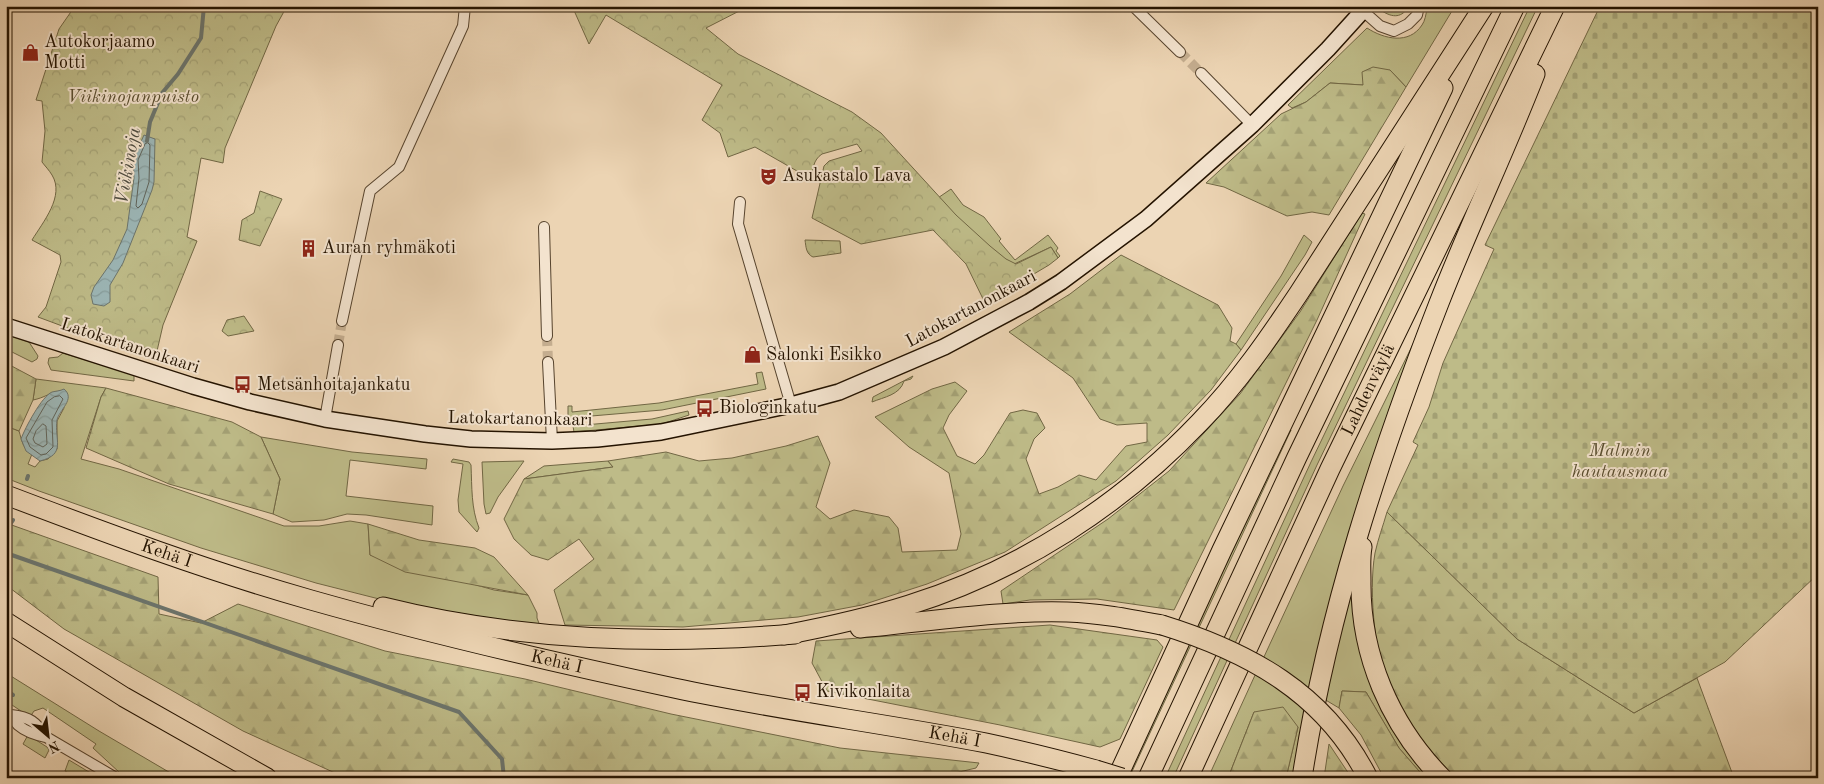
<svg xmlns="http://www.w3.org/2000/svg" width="1824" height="784" viewBox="0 0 1824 784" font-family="'Old Standard TT',serif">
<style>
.green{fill:#bebb88;stroke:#716744}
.forest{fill:url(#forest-firs);stroke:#716744}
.cemetery{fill:url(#cemetery-stones);stroke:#716744}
.park{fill:url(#park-crowns);stroke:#716744}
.water{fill:url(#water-waves);stroke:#6c756d}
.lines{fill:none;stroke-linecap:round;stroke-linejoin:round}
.shore{stroke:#60645b;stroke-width:1}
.stream{stroke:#6c756d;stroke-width:4}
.street-tunnel{stroke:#c4ad8f;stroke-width:10;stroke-dasharray:10 5;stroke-linecap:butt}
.street-casing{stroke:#56432d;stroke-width:12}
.secondary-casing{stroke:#241300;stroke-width:18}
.highway-casing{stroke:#241300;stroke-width:21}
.street{stroke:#f3e3ce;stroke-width:10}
.secondary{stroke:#f3e3ce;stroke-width:15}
.highway{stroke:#ecd4b3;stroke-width:19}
.highway-bridge-casing{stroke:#241300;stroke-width:21;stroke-linecap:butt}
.highway-bridge{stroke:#ecd4b3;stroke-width:19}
.labels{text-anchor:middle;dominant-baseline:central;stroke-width:4;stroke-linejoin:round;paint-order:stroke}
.poi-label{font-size:18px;fill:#241300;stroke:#f3e3ce;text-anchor:start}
.park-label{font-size:18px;font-style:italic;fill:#5a4e30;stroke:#f3e3ce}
.street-label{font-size:18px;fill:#241300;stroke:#f3e3ce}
.water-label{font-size:19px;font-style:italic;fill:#4e4c40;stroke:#f3e3ce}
</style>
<defs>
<pattern id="forest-firs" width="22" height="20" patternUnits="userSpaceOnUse" patternTransform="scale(1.25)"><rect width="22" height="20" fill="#bebb88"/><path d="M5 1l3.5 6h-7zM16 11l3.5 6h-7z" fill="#a3a074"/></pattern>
<pattern id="cemetery-stones" width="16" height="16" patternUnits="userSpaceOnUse" patternTransform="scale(1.25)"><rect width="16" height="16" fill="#bebb88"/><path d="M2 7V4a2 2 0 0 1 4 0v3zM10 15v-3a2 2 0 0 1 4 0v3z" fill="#a3a074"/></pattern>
<pattern id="park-crowns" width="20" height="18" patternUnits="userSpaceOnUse" patternTransform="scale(1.25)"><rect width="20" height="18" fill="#bebb88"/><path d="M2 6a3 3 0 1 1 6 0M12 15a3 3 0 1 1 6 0" fill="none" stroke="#a3a074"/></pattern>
<pattern id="water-waves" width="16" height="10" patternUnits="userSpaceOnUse" patternTransform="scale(1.25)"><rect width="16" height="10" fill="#9cb6b6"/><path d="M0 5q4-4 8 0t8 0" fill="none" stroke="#869c9b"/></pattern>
</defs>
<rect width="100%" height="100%" fill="#ecd4b3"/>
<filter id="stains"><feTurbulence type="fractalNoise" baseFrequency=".004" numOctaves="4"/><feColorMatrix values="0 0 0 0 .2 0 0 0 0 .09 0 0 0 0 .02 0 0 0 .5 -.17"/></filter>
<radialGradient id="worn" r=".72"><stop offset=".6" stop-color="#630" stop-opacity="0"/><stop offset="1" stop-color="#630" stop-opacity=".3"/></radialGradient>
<path class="green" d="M1386 6H1409C1402 18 1393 18 1382 11Z
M1432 6H1455L1406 87 1390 70 1363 85 1330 83 1306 102 1292 108 1288 105 1367 28C1384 39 1409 45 1422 25 1425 21 1426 14 1427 9L1431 10Z
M1530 6H1538L1317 465 1173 778H1165L1311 462Z
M951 189 963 205 984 217 1001 239 999 241 1015 260 1048 235 1058 248 1056 251 1060 256 1058 258 1051 247 1012 265 932 202Z
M1304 235 1312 242 1305 255 1241 350 1236 344 1281 276Z
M6 334 29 342 38 356 37 359 32 362 6 349Z
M1418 334 1311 693 1263 659 1343 486Z
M63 353 134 375V381L51 370 48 363 49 358 58 357Z
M762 372 766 389 662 410 568 418V406H572V412L659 403 758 384 756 373Z
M913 376 911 379 904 381C900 395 884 397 872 402L873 397Z
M36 379 106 388 101 397 81 459 119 469 284 526H319L350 521 368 524 370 555 494 590 528 595 537 613V618L540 626 395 603 316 583 201 548 39 491 6 478V426L19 431C22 441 23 449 32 454L28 464 35 467 40 461 48 459 57 449V421L64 408 61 391C51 392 44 398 33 400Z
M688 411 689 415 662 424 574 432 573 426 652 419Z
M1291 430 1129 778H1123L1264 471Z
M261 437 352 452 427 459 426 469 350 460 346 496 433 506 432 525 366 515 347 514 324 520 292 522 273 514 280 479Z
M453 459 469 462 471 465C472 487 471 508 479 528L477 532 459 512 458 500 463 464 451 462Z
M524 461 498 497 490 513 486 514 484 504 482 462Z
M608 461 613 467 524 479 544 466Z
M1350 588 1355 628 1367 675 1431 778H1425L1399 748 1366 692 1342 691 1339 708 1324 699Z
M6 673 99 731 179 778H129L120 773 93 748 96 744 43 708 34 711 30 717 6 701Z
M1256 673 1309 711 1297 778H1286L1298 727 1254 712 1228 778H1208Z
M28 735 47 747 49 750 45 758 23 744Z
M69 760 99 778H77L65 771Z"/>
<path class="forest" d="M1373 67 1390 70 1406 87 1329 215 1312 212 1287 216 1224 187 1206 183 1281 114 1306 102 1330 83 1363 85 1362 72Z
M1362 213 1365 214 1317 320 1174 610 1097 599 1030 600 1003 604 1001 591 1108 519 1169 471 1240 394 1300 312Z
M1121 255 1218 305 1232 328 1230 341 1236 344 1241 350 1211 390 1168 435 1116 481 1005 552 927 584 862 605 798 617 683 627 565 625 554 590 594 559 579 539 548 560 531 555 514 539 504 519 524 479 613 467 608 461 666 452 699 461 732 458 786 446 818 436 830 463 816 507 830 519 854 510 889 517 898 528 902 552 957 550 961 534 949 473 909 447 875 417 932 389 955 382 967 391 949 415 943 428 957 456 975 464 984 455 1010 413 1023 410 1037 413 1045 428 1034 439 1026 459 1039 494 1058 487 1079 475 1096 480 1126 446 1147 442V423L1117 425 1100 419 1073 378 1009 332 1070 294Z
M6 363 36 379 33 400 19 431 6 426Z
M106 388 232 422 261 437 280 479 273 514 169 484 86 448 101 397Z
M1387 512 1517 639 1634 713 1697 678 1734 778H1456C1433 754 1410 729 1394 700 1375 665 1368 592 1375 553 1378 539 1383 526 1387 512Z
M6 523 158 577 159 614 201 623 238 604 385 651 525 679 671 714 840 748 979 763 976 768 934 778H346L243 731 64 629 6 585Z
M368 524 419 540 475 548 494 557 528 595 405 572 370 555Z
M1050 625 1157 640 1163 647 1120 739 1100 747 1000 725 827 691 812 663 816 641Z
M1342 691 1366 692 1399 748 1425 778H1384L1361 735 1339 708Z
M1283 707 1298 727 1286 778H1228L1254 712Z
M1329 744 1349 774 1351 778H1324Z"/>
<path class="cemetery" d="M1600 6H1818V574L1725 662 1634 713 1517 639 1387 512 1418 445 1413 442 1429 407 1443 363 1494 249 1485 245Z"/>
<path class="park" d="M75 6H287L276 26 225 148 223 163 201 158 187 237 197 241 163 325 157 351 101 335 81 333 38 317 46 307 61 262 60 255 32 240C43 222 65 196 52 175 49 170 45 166 42 162L45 131 42 101 36 100 59 29Z
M572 6H749L706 28 738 54 852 112 881 133 956 215 990 246 1006 259 1016 264 1051 247 1058 258 1049 265 985 303 966 264 933 230 861 244 812 218 824 166 829 161 862 151 857 144 822 154C813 160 813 169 811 179L755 147 728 157 720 133 702 120 722 85 606 15 589 44Z
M260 191 282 199 260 246 239 240 242 220 254 213Z
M805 240 840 241 841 253 813 257C806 254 806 247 805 240Z
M244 316 254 331 228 336 222 331 227 320Z"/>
<path class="water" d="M144 135 155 139 154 182 152 190 123 263 110 285V302L104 306 93 304 91 295 94 287 113 260 127 229 134 178 133 159Z
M64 389C76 399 59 410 57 420 54 440 67 454 40 461L26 451 21 439C25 428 42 396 52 392 56 391 60 391 64 389Z"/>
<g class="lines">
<path class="shore" d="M148 143 150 145 149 182 142 204 138 208 136 206 139 178 138 160 145 144Z
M60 396 63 399 52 420 53 447 46 454 41 455 30 447 26 438 47 402 54 397Z
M43 424 46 426 47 444 43 447 35 443 33 439 36 431Z"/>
<path class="stream" d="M147 141 150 122 162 93 178 74 201 38 204 6
M27 479 28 476
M6 530 13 520
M6 553 459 712 502 759 504 778
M6 690 13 695"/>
<path class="street-tunnel" d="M1180 52 1201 73
M547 336 548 362
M338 345 342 321"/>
<defs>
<path id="street" d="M1133 6 1180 52
M1362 10 1380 26 1394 31 1408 24 1417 15 1419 6
M1201 73 1252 125
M740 202 738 224 791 405
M544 227 547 336
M342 321 370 191 399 167 463 26 465 6
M548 362 552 441
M325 419 338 345
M6 712C12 716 14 720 18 725 26 732 36 735 46 737L116 778
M11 715C30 717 36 722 46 737"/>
<path id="secondary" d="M6 326 193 386 250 402 325 419 425 434 471 439 552 441 597 439 661 432 791 405 839 392 944 347 1029 302 1061 282 1146 219 1252 125 1328 49 1367 6"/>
<g id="highway">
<path id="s1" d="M6 495C106 533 208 571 311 600 431 634 552 662 674 688 777 710 883 723 986 743 1023 751 1060 760 1096 770"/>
<path d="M1362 547C1360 558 1361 570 1361 581 1360 655 1390 725 1442 778"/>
<path d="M383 607C515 640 660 645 795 634"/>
<path d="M6 622 124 697 267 778"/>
<path d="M860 628C928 622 998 610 1067 612 1099 613 1130 619 1162 625"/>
<path d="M784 635C826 627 868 618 909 605 1021 570 1120 506 1200 422 1238 383 1269 338 1299 293L1484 6"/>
<path d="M1117 778 1222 550 1443 88"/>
<path d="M1148 778 1297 457 1515 6"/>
<path id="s2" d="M1188 778 1330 469 1555 6"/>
<path d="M1302 778C1327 615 1379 457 1439 303 1469 226 1505 151 1535 74"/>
</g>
</defs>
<use href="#street" class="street-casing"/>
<use href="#secondary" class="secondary-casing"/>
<use href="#highway" class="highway-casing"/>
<use href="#street" class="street"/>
<use href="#secondary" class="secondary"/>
<use href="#highway" class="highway"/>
<defs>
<path id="highway-bridge" d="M1162 625C1249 652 1325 693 1368 778
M1096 770 1122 778"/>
</defs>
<use href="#highway-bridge" class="highway-bridge-casing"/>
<use href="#highway-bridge" class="highway-bridge"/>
</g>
<defs>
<symbol id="shop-bare" viewBox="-9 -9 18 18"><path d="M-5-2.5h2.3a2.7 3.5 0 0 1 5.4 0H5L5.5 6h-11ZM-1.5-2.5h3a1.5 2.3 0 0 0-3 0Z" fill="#8f2418" stroke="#f3e3ce" stroke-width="2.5" paint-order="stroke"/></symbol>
<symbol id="theatre-bare" viewBox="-9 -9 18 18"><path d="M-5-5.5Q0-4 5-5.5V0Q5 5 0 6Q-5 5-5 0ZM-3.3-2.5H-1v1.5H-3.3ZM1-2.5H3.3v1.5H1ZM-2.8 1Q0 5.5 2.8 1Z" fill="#8f2418" stroke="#f3e3ce" stroke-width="2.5" paint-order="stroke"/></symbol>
<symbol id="building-bare" viewBox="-9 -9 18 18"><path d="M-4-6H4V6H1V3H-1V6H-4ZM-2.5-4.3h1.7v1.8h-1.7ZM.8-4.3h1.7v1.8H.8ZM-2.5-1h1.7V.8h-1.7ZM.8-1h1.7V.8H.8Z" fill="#8f2418" stroke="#f3e3ce" stroke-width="2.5" paint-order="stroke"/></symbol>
<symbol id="bus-bare" viewBox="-9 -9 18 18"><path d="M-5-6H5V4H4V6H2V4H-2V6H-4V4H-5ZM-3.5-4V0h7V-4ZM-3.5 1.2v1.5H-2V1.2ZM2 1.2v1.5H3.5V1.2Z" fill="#8f2418" stroke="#f3e3ce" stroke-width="2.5" paint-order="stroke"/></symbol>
</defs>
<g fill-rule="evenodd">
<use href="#shop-bare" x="18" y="40" width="25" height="25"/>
<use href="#theatre-bare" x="756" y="164" width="25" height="25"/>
<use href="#building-bare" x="296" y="236" width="25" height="25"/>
<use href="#shop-bare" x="740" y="342" width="25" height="25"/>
<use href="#bus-bare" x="230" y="372" width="25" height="25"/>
<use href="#bus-bare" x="692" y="396" width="25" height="25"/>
<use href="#bus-bare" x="790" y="680" width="25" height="25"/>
</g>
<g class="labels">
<g class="poi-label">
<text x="44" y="42">Autokorjaamo<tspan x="44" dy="21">Motti</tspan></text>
<text x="782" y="176">Asukastalo Lava</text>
<text x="322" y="248">Auran ryhmäkoti</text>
<text x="766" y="355">Salonki Esikko</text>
<text x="257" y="385">Metsänhoitajankatu</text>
<text x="719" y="408">Biologinkatu</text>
<text x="816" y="692">Kivikonlaita</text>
</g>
<g class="park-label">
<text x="133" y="97">Viikinojanpuisto</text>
<text x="1620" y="451">Malmin<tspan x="1620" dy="21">hautausmaa</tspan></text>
</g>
<g class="street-label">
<text transform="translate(971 309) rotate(-28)">Latokartanonkaari</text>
<text transform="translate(130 346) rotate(18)">Latokartanonkaari</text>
<text stroke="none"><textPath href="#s2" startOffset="428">Lahdenväylä</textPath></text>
<text transform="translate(520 419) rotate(1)">Latokartanonkaari</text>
<text stroke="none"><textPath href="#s1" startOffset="171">Kehä I</textPath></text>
<text stroke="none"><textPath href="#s1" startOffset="576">Kehä I</textPath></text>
<text stroke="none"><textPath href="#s1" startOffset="981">Kehä I</textPath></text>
</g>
<g class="water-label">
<text transform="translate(129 166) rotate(-80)">Viikinoja</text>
</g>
</g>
<rect width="1824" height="784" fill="none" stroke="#ecd4b3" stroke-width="25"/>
<rect x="8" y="8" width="1809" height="769" fill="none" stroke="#241300" stroke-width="2.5"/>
<rect x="12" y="12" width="1799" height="759" fill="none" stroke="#241300"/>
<g transform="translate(48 736) rotate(152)" stroke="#f3e3ce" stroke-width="4" paint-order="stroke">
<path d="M0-4L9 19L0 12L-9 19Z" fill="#241300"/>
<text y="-8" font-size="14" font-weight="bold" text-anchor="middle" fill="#241300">N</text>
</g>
<rect width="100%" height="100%" filter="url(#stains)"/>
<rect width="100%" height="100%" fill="url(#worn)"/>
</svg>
